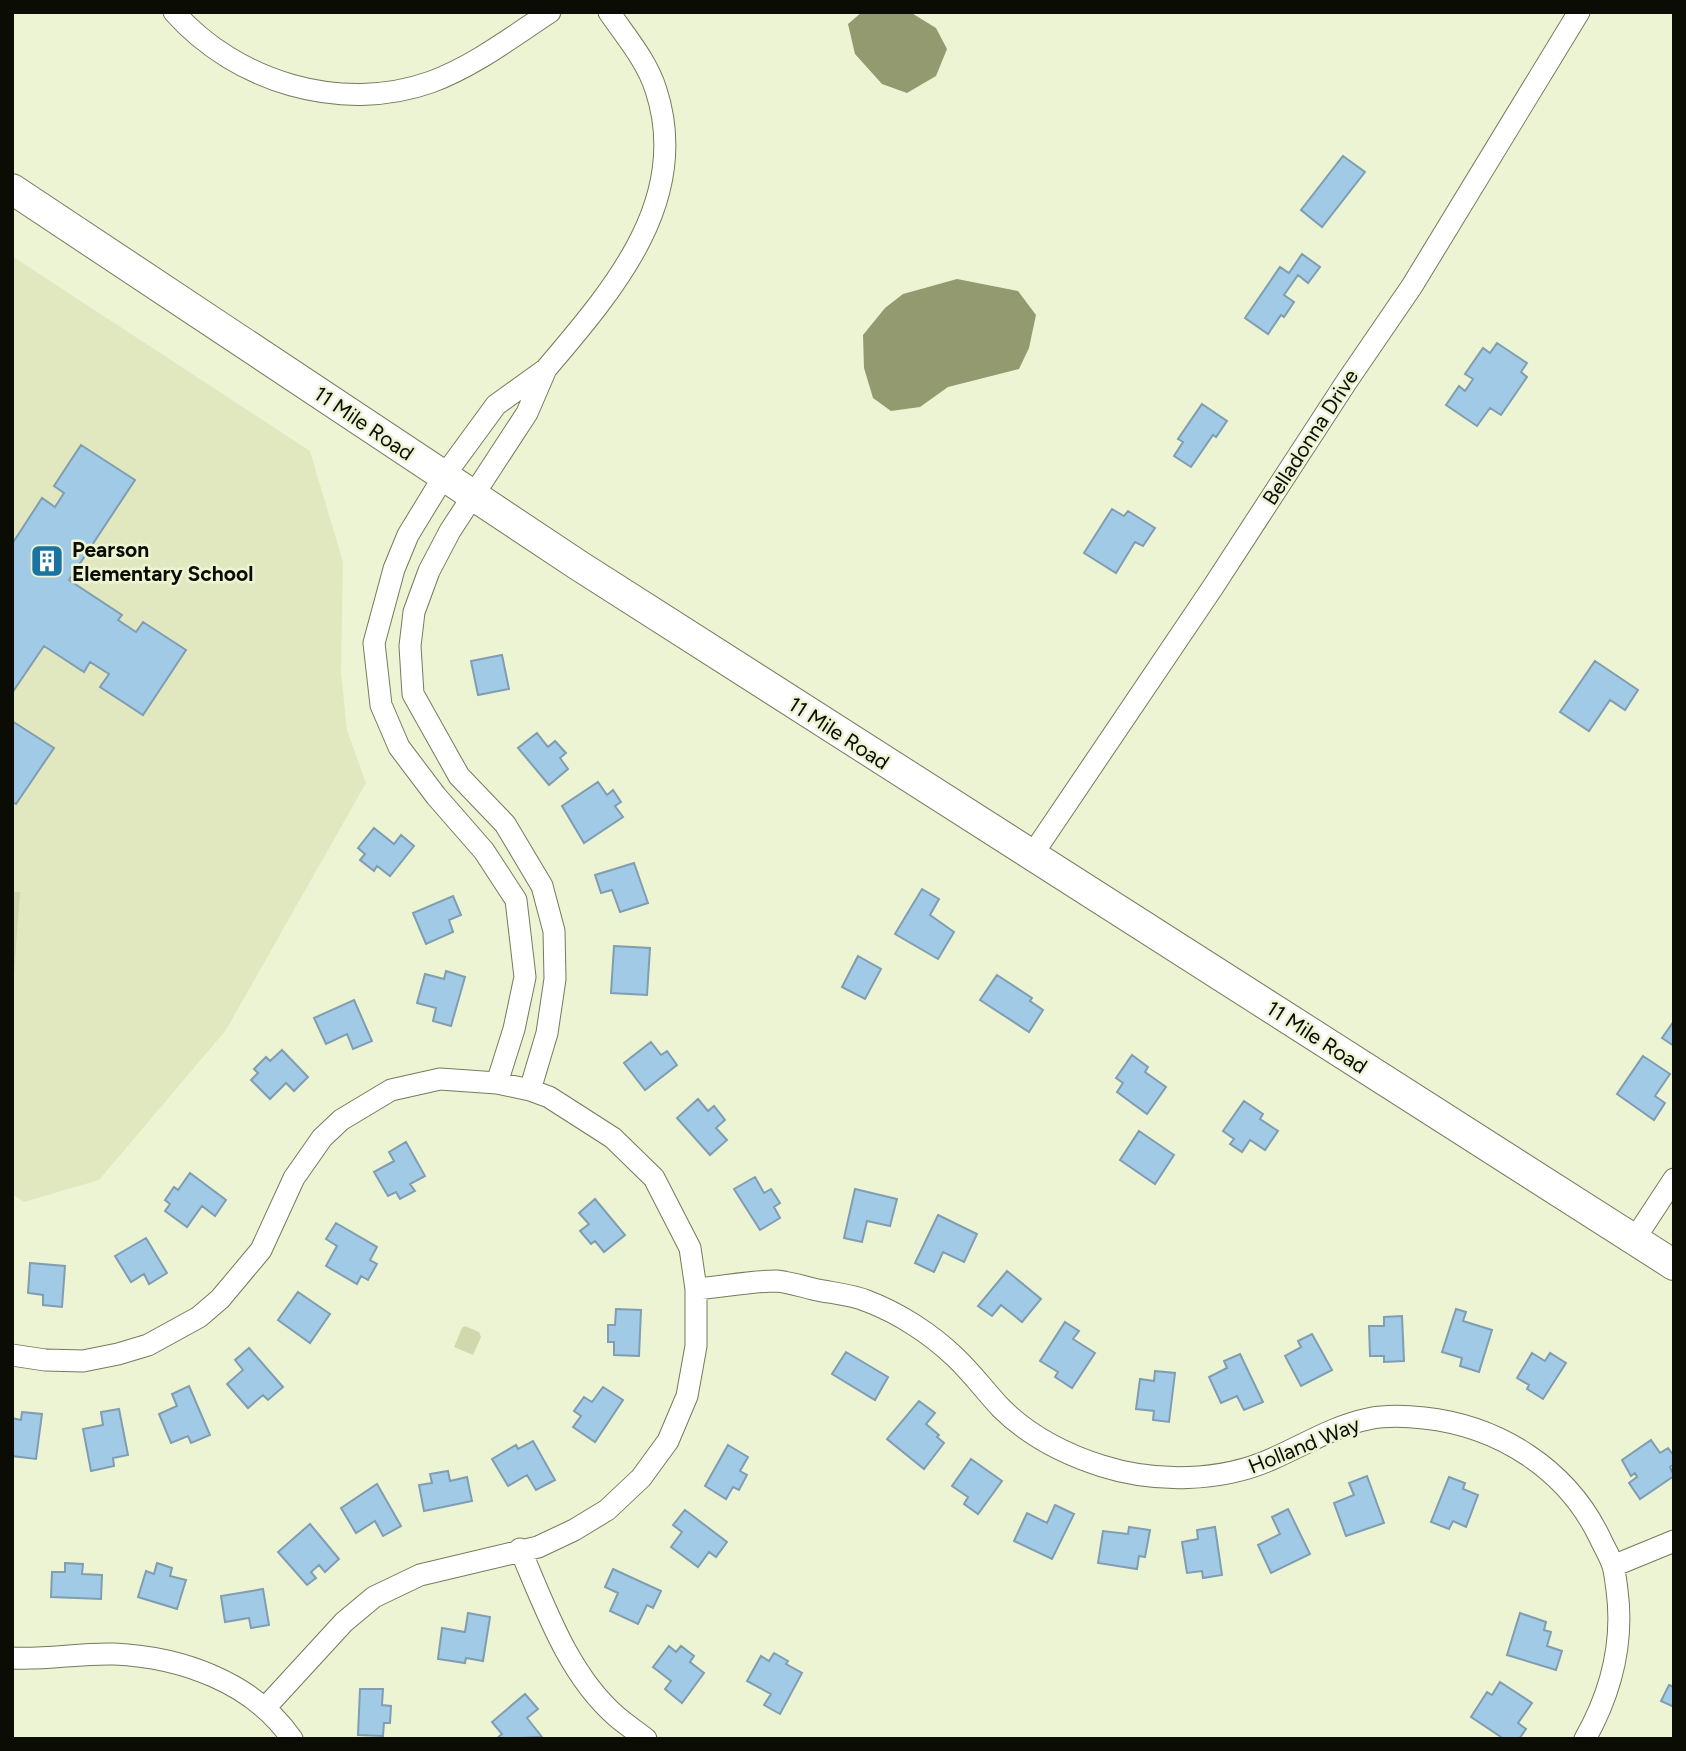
<svg xmlns="http://www.w3.org/2000/svg" width="1686" height="1751" viewBox="0 0 1686 1751" font-family="Figtree,sans-serif">
<style>
.built{fill:#e1e8c0}
.green{fill:#d1d8ad}
.water{fill:#939a70}
.building{fill:#a0cae6;stroke:#809db1;stroke-width:2}
.lines{fill:none;stroke-linecap:round;stroke-linejoin:round}
.street-casing{stroke:#757a5d;stroke-width:23}
.secondary-casing{stroke:#757a5d;stroke-width:32}
.street{stroke:#fff;stroke-width:21}
.secondary{stroke:#fff;stroke-width:30}
.labels{text-anchor:middle;dominant-baseline:central;stroke-width:5;stroke-linejoin:round;paint-order:stroke}
.street-label{font-size:21px;fill:#0b0c03;stroke:#edf4d3}
.poi-label{font-size:21px;font-weight:bold;fill:#0b0c03;stroke:#edf4d3;text-anchor:start}
</style>
<rect width="100%" height="100%" fill="#edf4d3"/>
<path class="built" d="M12 256 310 451 343 562 341 671 347 730 366 783 226 1030 99 1180 24 1202 12 1194Z"/>
<path class="green" d="M12 892H20L12 1002Z
M465 1326 479 1332 481 1337 473 1355 454 1347 462 1328Z"/>
<path class="water" d="M862 12H910L936 28 947 49 936 76 907 93 882 84 855 54 848 24Z
M957 279 1018 291 1036 315 1029 348 1019 369 948 387 920 407 891 411 873 398 864 368 863 335 885 308 903 294Z"/>
<path class="building" d="M1343 156 1365 172 1322 227 1301 210Z
M1302 254 1320 267 1308 283 1298 275 1284 295 1294 302 1284 317 1281 315 1268 334 1245 318 1280 267 1289 273Z
M1497 343 1527 363 1521 372 1527 377 1501 415 1490 408 1477 426 1446 405 1459 386 1465 391 1473 379 1465 374 1483 348 1490 353Z
M1202 404 1227 421 1216 437 1213 435 1191 467 1174 456 1183 442 1178 439Z
M81 445 135 480 69 580 122 615 118 620 136 632 143 622 186 650 143 715 100 687 109 674 90 662 84 672 44 646 12 693V540L14 541 42 498 55 507 64 493 54 486Z
M1112 509 1124 516 1128 511 1155 528 1143 546 1135 542 1116 573 1084 553Z
M502 655 509 689 478 695 471 661Z
M1595 661 1638 690 1625 710 1610 700 1589 731 1560 712Z
M12 721 54 748 16 804 12 802Z
M537 733 548 747 555 741 566 753 560 758 568 769 549 785 518 748Z
M598 782 607 795 613 790 621 802 615 806 623 817 584 843 562 806Z
M374 828 394 844 401 835 414 846 390 876 377 866 374 871 360 860 365 854 358 848Z
M634 863 648 903 620 912 612 890 601 893 595 875Z
M922 889 939 899 930 915 954 932 938 959 895 934Z
M453 896 461 915 449 920 453 932 426 944 413 913Z
M614 946 650 948 647 995 611 993Z
M858 956 881 969 865 999 842 987Z
M446 971 465 977 451 1026 433 1021 436 1008 417 1003 425 974 444 979Z
M997 975 1032 998 1030 1001 1043 1010 1029 1032 980 1000Z
M354 1000 372 1041 353 1049 347 1034 326 1044 314 1018Z
M1674 1021V1046L1662 1038Z
M651 1042 661 1055 667 1051 677 1065 645 1090 624 1063Z
M282 1050 308 1077 294 1091 286 1083 270 1099 251 1080 258 1073 254 1069 266 1057 270 1061Z
M1132 1055 1148 1067 1145 1072 1166 1087 1147 1114 1117 1092 1123 1083 1116 1078Z
M1643 1056 1670 1074 1655 1096 1665 1103 1654 1120 1617 1094Z
M698 1099 708 1111 714 1106 725 1120 716 1128 727 1140 710 1155 677 1118Z
M1244 1101 1263 1114 1260 1119 1278 1131 1265 1150 1250 1140 1242 1152 1230 1144 1234 1139 1223 1131Z
M1139 1131 1174 1155 1155 1184 1120 1160Z
M406 1142 425 1176 410 1184 415 1191 400 1199 396 1192 388 1196 374 1172 394 1161 389 1152Z
M190 1173 226 1200 215 1216 202 1206 187 1227 165 1211 170 1204 165 1200 174 1187 178 1190Z
M755 1177 764 1193 771 1189 780 1203 774 1207 780 1218 760 1230 734 1189Z
M855 1189 897 1199 890 1226 867 1221 862 1242 844 1238Z
M595 1199 625 1235 604 1252 595 1241 591 1244 580 1231 589 1224 579 1213Z
M938 1215 977 1234 964 1262 943 1252 934 1272 915 1263Z
M336 1223 377 1247 370 1260 377 1264 368 1280 361 1276 357 1284 326 1266 337 1246 326 1239Z
M146 1238 167 1273 149 1284 144 1274 131 1282 115 1256Z
M30 1263 65 1266 62 1307 43 1305V1295L28 1293Z
M1007 1271 1041 1299 1022 1322 1001 1305 992 1316 978 1306Z
M298 1292 330 1314 310 1343 278 1320Z
M616 1309 641 1310 639 1356 614 1355V1342H608V1325H615Z
M1456 1309 1466 1312 1463 1321 1492 1330 1479 1372 1460 1366 1462 1358 1442 1352Z
M1402 1316 1404 1361 1384 1362V1356H1370L1369 1326H1384V1317Z
M1065 1322 1079 1331 1073 1339 1095 1353 1072 1388 1055 1377 1058 1372 1040 1361Z
M1312 1334 1332 1370 1301 1386 1285 1356 1301 1347 1298 1341Z
M249 1348 283 1387 268 1400 263 1395 248 1408 227 1384 243 1370 235 1360Z
M846 1352 888 1377 875 1400 832 1374Z
M1532 1353 1545 1361 1550 1353 1566 1363 1543 1399 1527 1389 1529 1385 1517 1378Z
M1240 1354 1263 1402 1244 1410 1237 1396 1221 1403 1209 1377 1227 1368 1224 1361Z
M1155 1371 1175 1373 1169 1422 1153 1420 1154 1411 1136 1409 1140 1379 1154 1381Z
M189 1386 210 1435 191 1443 188 1436 171 1443 159 1414 177 1406 172 1394Z
M603 1387 623 1400 595 1442 573 1427 581 1416 574 1411 584 1397 592 1402Z
M919 1401 935 1413 926 1424 939 1435 937 1437 944 1443 924 1469 887 1439Z
M119 1409 128 1455 113 1458 114 1466 91 1471 83 1429 103 1425 101 1412Z
M22 1412 42 1414 36 1459 12 1456V1418L21 1420Z
M1651 1440 1660 1453 1668 1448 1674 1456V1464L1670 1467 1674 1476 1640 1499 1629 1483 1637 1477 1635 1473 1631 1476 1622 1460Z
M533 1441 555 1480 536 1490 527 1475 508 1486 492 1459 516 1445 518 1449Z
M728 1445 748 1457 740 1471 747 1475 739 1490 733 1487 726 1499 705 1486Z
M971 1459 1002 1481 978 1514 964 1504 968 1497 952 1486Z
M448 1471 450 1481 467 1477 472 1501 424 1511 419 1485 432 1483 430 1474Z
M1367 1476 1384 1523 1346 1536 1334 1503 1354 1495 1349 1483Z
M1449 1477 1465 1483 1463 1489 1478 1495 1466 1527 1453 1521 1449 1529 1431 1522Z
M377 1484 401 1526 383 1536 375 1521 356 1533 341 1508Z
M1055 1505 1074 1514 1052 1559 1014 1541 1027 1513 1047 1523Z
M1288 1509 1310 1554 1271 1573 1258 1545 1280 1534 1272 1517Z
M685 1510 727 1542 716 1557 709 1552 698 1567 671 1547 682 1532 673 1525Z
M310 1524 339 1559 325 1572 319 1565 311 1572 316 1578 307 1585 278 1552Z
M1129 1527 1150 1530 1145 1557 1139 1556 1137 1569 1098 1563 1103 1531 1128 1534Z
M1215 1527 1222 1575 1203 1578 1202 1571 1187 1573 1182 1542 1198 1539 1197 1530Z
M65 1563 83 1564 82 1574 102 1575 101 1599 51 1597 52 1572H65Z
M157 1563 172 1568 170 1576 186 1580 177 1609 138 1597 146 1571 154 1574Z
M613 1569 661 1591 653 1608 647 1605 638 1624 610 1611 618 1593 605 1587Z
M263 1589 269 1625 251 1628 249 1618 225 1622 221 1596Z
M468 1613 490 1617 483 1661 466 1658 465 1663 438 1659 442 1628 465 1632Z
M1520 1613 1546 1622 1544 1630 1551 1632 1547 1646 1562 1651 1556 1670 1507 1655Z
M669 1646 676 1652 681 1646 694 1656 690 1662 704 1673 682 1703 665 1689 671 1681 653 1667Z
M774 1653 788 1661 786 1664 802 1673 780 1714 764 1705 771 1694 747 1681 761 1656 769 1661Z
M1500 1682 1532 1703 1518 1723 1526 1729 1519 1739H1504L1471 1717 1487 1692 1492 1695Z
M1669 1685 1674 1687V1707L1661 1701Z
M360 1689H383L382 1705 391 1706 390 1723H384L383 1736 358 1735Z
M525 1694 538 1709 527 1718 542 1737 496 1739 502 1734 492 1722Z"/>
<g class="lines">
<defs>
<path id="street" d="M174 12C236 82 341 114 431 82 474 66 512 37 550 12
M546 369C613 290 692 200 656 90 647 61 626 37 609 12
M1032 855 1213 587 1347 381 1412 286 1579 12
M497 1083 514 1029 525 977 516 900 484 851 436 796 399 747 381 705 374 643 394 569 408 535 444 476 496 405 546 369 527 413 450 531 429 571 414 612 410 646 413 694 459 776 505 824 542 886 554 931 555 979 547 1033 530 1090
M1634 1240 1674 1179
M696 1289C722 1287 750 1281 776 1281 788 1282 801 1286 813 1289 830 1293 850 1294 867 1301 899 1313 931 1334 955 1357 972 1373 985 1391 1001 1408 1029 1436 1064 1454 1102 1466 1155 1483 1221 1482 1272 1459 1304 1445 1334 1426 1368 1419 1387 1415 1406 1416 1424 1418 1499 1426 1567 1469 1600 1538 1604 1547 1610 1556 1613 1566 1615 1573 1616 1583 1617 1590 1624 1643 1611 1693 1585 1739
M12 1355 45 1360 83 1361 118 1354 148 1345 199 1317 220 1299 261 1250 294 1178 322 1138 341 1120 391 1090 440 1079 497 1083 530 1090 549 1097 613 1138 654 1178 690 1248 696 1289V1346L687 1396 668 1441 641 1478 607 1510 574 1530 538 1547 420 1575 374 1597 344 1622 265 1708
M520 1549C545 1607 568 1674 616 1716 625 1724 636 1731 646 1739
M1613 1566 1674 1541
M12 1658C46 1660 80 1653 114 1654 181 1657 253 1682 292 1739"/>
<path id="secondary" d="M12 189 578 565 1674 1265"/>
</defs>
<use href="#street" class="street-casing"/>
<use href="#secondary" class="secondary-casing"/>
<use href="#street" class="street"/>
<use href="#secondary" class="secondary"/>
</g>
<defs>
<symbol id="building-square" viewBox="-11 -11 22 22"><rect x="-9" y="-9" width="18" height="18" rx="4" fill="#1b73a2" stroke="#edf4d3"/><path d="M-4-6H4V6H1V3H-1V6H-4ZM-2.5-4.3h1.7v1.8h-1.7ZM.8-4.3h1.7v1.8H.8ZM-2.5-1h1.7V.8h-1.7ZM.8-1h1.7V.8H.8Z" fill="#fff"/></symbol>
</defs>
<g fill-rule="evenodd">
<use href="#building-square" x="28" y="542" width="38" height="38"/>
</g>
<g class="labels">
<g class="street-label">
<text transform="translate(364 423) rotate(34)">11 Mile Road</text>
<text transform="translate(1310 437) rotate(-57)">Belladonna Drive</text>
<text transform="translate(839 733) rotate(33)">11 Mile Road</text>
<text transform="translate(1317 1037) rotate(33)">11 Mile Road</text>
<text transform="translate(1304 1445) rotate(-22)">Holland Way</text>
</g>
<g class="poi-label">
<text x="72" y="549">Pearson<tspan x="72" dy="24">Elementary School</tspan></text>
</g>
</g>
<rect width="1686" height="1751" fill="none" stroke="#0b0c03" stroke-width="28"/>
</svg>
